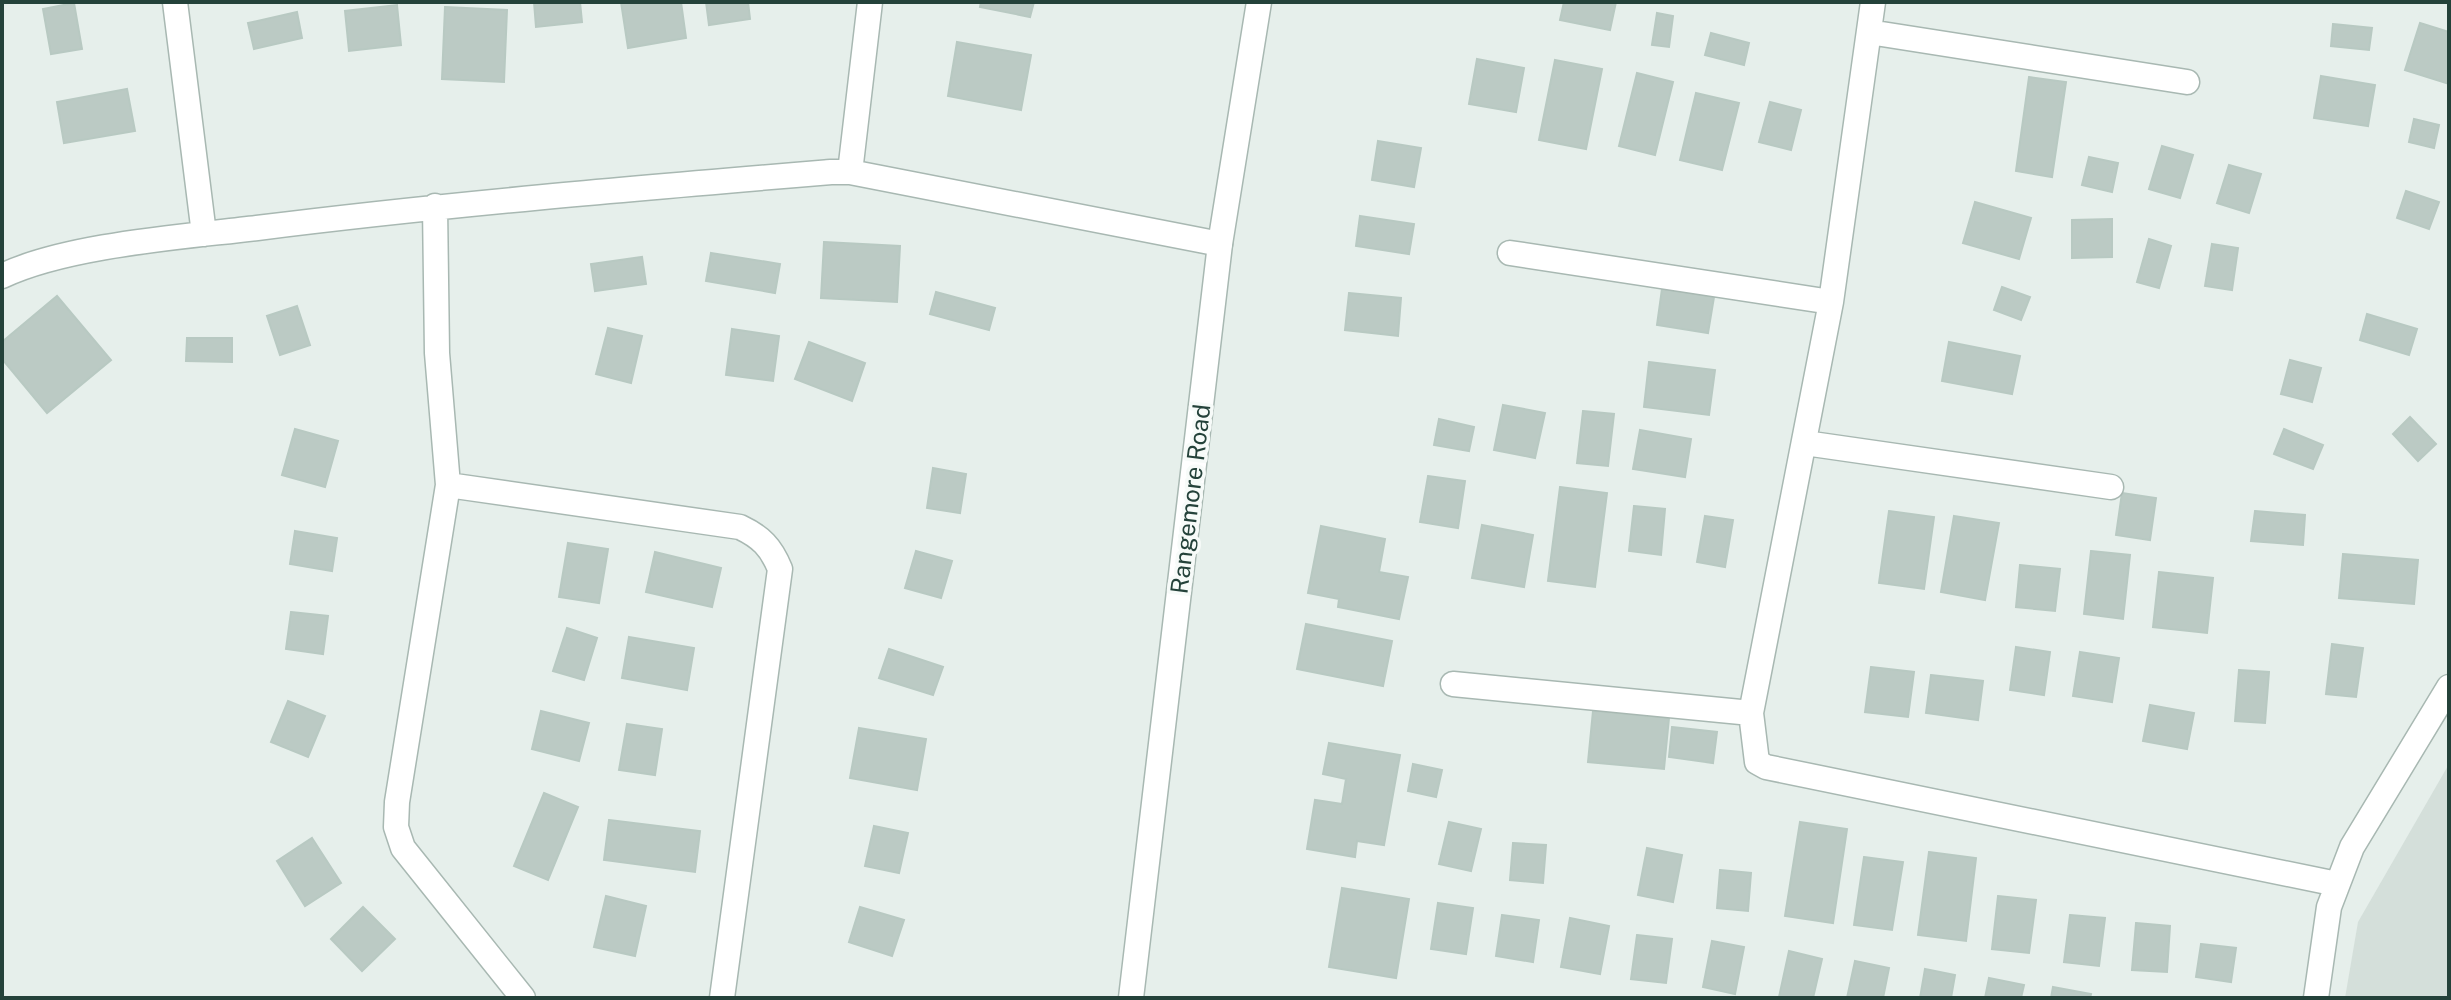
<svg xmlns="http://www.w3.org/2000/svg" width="2451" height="1000" viewBox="0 0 2451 1000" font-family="'Public Sans',sans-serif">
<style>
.built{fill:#d4dfda}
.building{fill:#bbcac4;stroke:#b8c9c2;stroke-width:2}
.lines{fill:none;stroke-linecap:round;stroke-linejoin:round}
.minor-casing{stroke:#a8b8b2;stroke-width:27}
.tertiary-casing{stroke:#a8b8b2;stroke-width:27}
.minor{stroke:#fff;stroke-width:24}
.tertiary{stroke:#fff;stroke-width:24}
.labels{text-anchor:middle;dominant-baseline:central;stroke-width:7;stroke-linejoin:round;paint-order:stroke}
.street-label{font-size:24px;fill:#24423a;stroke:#f7fbf9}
</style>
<rect width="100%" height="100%" fill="#e6efeb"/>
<path class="built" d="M2449 764V998H2345L2358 922Z"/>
<path class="building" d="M534 2H580L582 22 536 27Z
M621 2H681L686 38 628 48Z
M706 2H748L750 19 709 25Z
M981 2H1034L1030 17 980 7Z
M1564 2H1616L1610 30 1560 20Z
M74 3 82 49 51 54 43 9Z
M397 5 401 45 349 51 345 11Z
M445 7 507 10 504 82 442 79Z
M297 12 302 38 254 49 248 23Z
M1657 13 1673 16 1669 47 1652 45Z
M2420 23 2449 32V84L2405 70Z
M2333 24 2372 28 2369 50 2331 46Z
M1711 33 1749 43 1744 65 1705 55Z
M957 42 1031 55 1021 110 948 96Z
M1477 59 1524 68 1516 112 1469 104Z
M1555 60 1602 69 1586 149 1539 140Z
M1637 73 1673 82 1655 155 1619 146Z
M2321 76 2375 85 2368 126 2314 118Z
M2029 77 2066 82 2052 177 2016 171Z
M127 89 135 131 64 143 57 102Z
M1696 93 1739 103 1722 170 1680 160Z
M1770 102 1801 110 1791 150 1759 142Z
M2414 119 2439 125 2434 148 2409 142Z
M1378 141 1421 148 1414 187 1372 180Z
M2162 146 2193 155 2180 198 2149 189Z
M2089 157 2118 163 2112 192 2082 185Z
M2229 165 2261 174 2249 213 2217 203Z
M2406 191 2439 202 2429 229 2397 218Z
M1975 202 2031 218 2019 259 1963 243Z
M1360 216 1414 224 1409 254 1356 246Z
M2112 219V257L2072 258V220Z
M2149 239 2171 246 2159 288 2137 282Z
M824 242 900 246 897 302 821 298Z
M2212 244 2238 248 2232 290 2205 286Z
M711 253 780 264 775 293 706 281Z
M642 257 646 284 595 291 591 264Z
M2002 287 2030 297 2021 320 1994 310Z
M1662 289 1714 297 1708 333 1657 325Z
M936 292 995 308 989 330 930 314Z
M1349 293 1401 298 1398 336 1345 330Z
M57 296 111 360 47 413 2 359V342Z
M297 306 310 345 280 355 267 316Z
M2367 314 2417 329 2409 355 2360 340Z
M608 328 642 336 631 383 596 374Z
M732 329 779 336 773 381 726 375Z
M187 338H232V362L186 361Z
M809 342 865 363 852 401 795 379Z
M1949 342 2020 356 2012 394 1942 381Z
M2290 360 2321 368 2312 402 2281 394Z
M1649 362 1715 370 1709 415 1644 407Z
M1503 405 1545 413 1535 458 1494 450Z
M1583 411 1614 414 1608 466 1577 463Z
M2410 417 2436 444 2418 461 2393 434Z
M1439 419 1474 427 1469 451 1434 445Z
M295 429 338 441 325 487 282 475Z
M2284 429 2323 445 2313 469 2274 454Z
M1640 430 1691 439 1685 477 1633 469Z
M933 468 966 474 960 513 927 508Z
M1428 476 1465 481 1458 528 1420 522Z
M1560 487 1607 493 1595 587 1548 581Z
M2122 493 2156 498 2150 540 2116 535Z
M1634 506 1665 509 1661 555 1629 551Z
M1889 511 1934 517 1924 589 1879 583Z
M2255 511 2305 515 2303 545 2251 541Z
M1705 516 1733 520 1725 567 1697 562Z
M1954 516 1999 523 1985 600 1941 592Z
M1482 525 1533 535 1524 587 1472 578Z
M1321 526 1385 539 1379 572 1408 577 1399 619 1338 607 1339 599 1308 593Z
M295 531 337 538 332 571 290 564Z
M568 543 608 549 599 603 559 597Z
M916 551 952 561 941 598 905 588Z
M2091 551 2130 555 2123 619 2084 614Z
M655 552 721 568 712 607 646 592Z
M2343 554 2418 560 2414 604 2339 598Z
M2020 565 2060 569 2055 611 2016 607Z
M2159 572 2213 578 2207 633 2153 627Z
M291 612 328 616 323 654 286 649Z
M1306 624 1392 641 1383 686 1297 669Z
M567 628 597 638 584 680 553 671Z
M629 637 694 648 687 690 622 678Z
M2332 644 2363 648 2356 697 2326 694Z
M2016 647 2050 652 2044 695 2010 690Z
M889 649 943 667 933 695 879 678Z
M2080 652 2119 658 2112 702 2073 696Z
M1871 667 1914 672 1908 717 1865 712Z
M2239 670 2269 672 2265 723 2235 721Z
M1931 675 1983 681 1978 720 1926 713Z
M288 701 325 716 308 757 271 742Z
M2150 705 2194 713 2187 749 2143 741Z
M541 711 589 723 579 761 532 749Z
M1593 711 1669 718 1664 769 1588 762Z
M627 724 662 729 655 775 619 770Z
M1672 727 1717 732 1713 763 1669 757Z
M859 728 926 739 917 790 850 778Z
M1329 743 1400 755 1384 845 1357 841 1355 857 1307 849 1315 800 1342 804 1346 779 1323 774Z
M1413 764 1442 770 1436 797 1408 791Z
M544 793 578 807 548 880 514 866Z
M609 820 700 831 695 872 604 860Z
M1449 822 1481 829 1471 871 1439 864Z
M1800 822 1847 829 1833 923 1785 916Z
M874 826 908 833 899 873 865 866Z
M312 838 341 883 305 906 277 861Z
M1513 843 1546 845 1543 883 1510 880Z
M1647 848 1682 855 1673 902 1638 895Z
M1929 852 1976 858 1966 941 1918 935Z
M1864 857 1903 862 1892 930 1854 925Z
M1720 870 1751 873 1748 911 1717 908Z
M1342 888 1409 899 1396 978 1329 967Z
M606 896 646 906 635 956 594 947Z
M1998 896 2036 900 2029 953 1992 949Z
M1438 903 1473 908 1466 954 1431 949Z
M363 907 395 939 362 971 331 939Z
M860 907 904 920 892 956 849 942Z
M1502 915 1539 920 1533 962 1496 956Z
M2070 915 2105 918 2099 966 2064 962Z
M1570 918 1609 926 1600 974 1561 967Z
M2136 923 2170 926 2167 972 2132 970Z
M1637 935 1672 939 1666 983 1631 979Z
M1712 941 1744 947 1735 994 1703 987Z
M2201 944 2236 948 2231 982 2196 977Z
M1789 951 1822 959 1813 998 1779 997Z
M1855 961 1889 968 1883 998H1847Z
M1925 969 1955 975 1951 998H1920Z
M1989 978 2024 985 2021 998H1985Z
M2053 987 2091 994 2090 998H2051Z"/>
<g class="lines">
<defs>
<path id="minor" d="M175 2 204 234
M1873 2 1831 302 1751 713 1757 762 1766 767 2337 884
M1869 32 2187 82
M850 172 870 2
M435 206 437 353 448 485 397 802 396 827 403 848 523 998
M1510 253 1831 302
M2 276C67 245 183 237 257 228 448 204 640 188 831 172H850L1220 244
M1805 443 2111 487
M448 485 740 527C761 537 771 547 780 569L722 998
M1453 684 1751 713
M2316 998 2329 907 2352 847 2449 687"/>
<path id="tertiary" d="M1131 998 1220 244 1259 2"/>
</defs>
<use href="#minor" class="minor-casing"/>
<use href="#tertiary" class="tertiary-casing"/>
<use href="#minor" class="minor"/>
<use href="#tertiary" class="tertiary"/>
</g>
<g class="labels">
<g class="street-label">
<text transform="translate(1190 499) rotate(-83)">Rangemore Road</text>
</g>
</g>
<rect width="2451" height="1000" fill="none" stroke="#24423a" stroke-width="8"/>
</svg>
